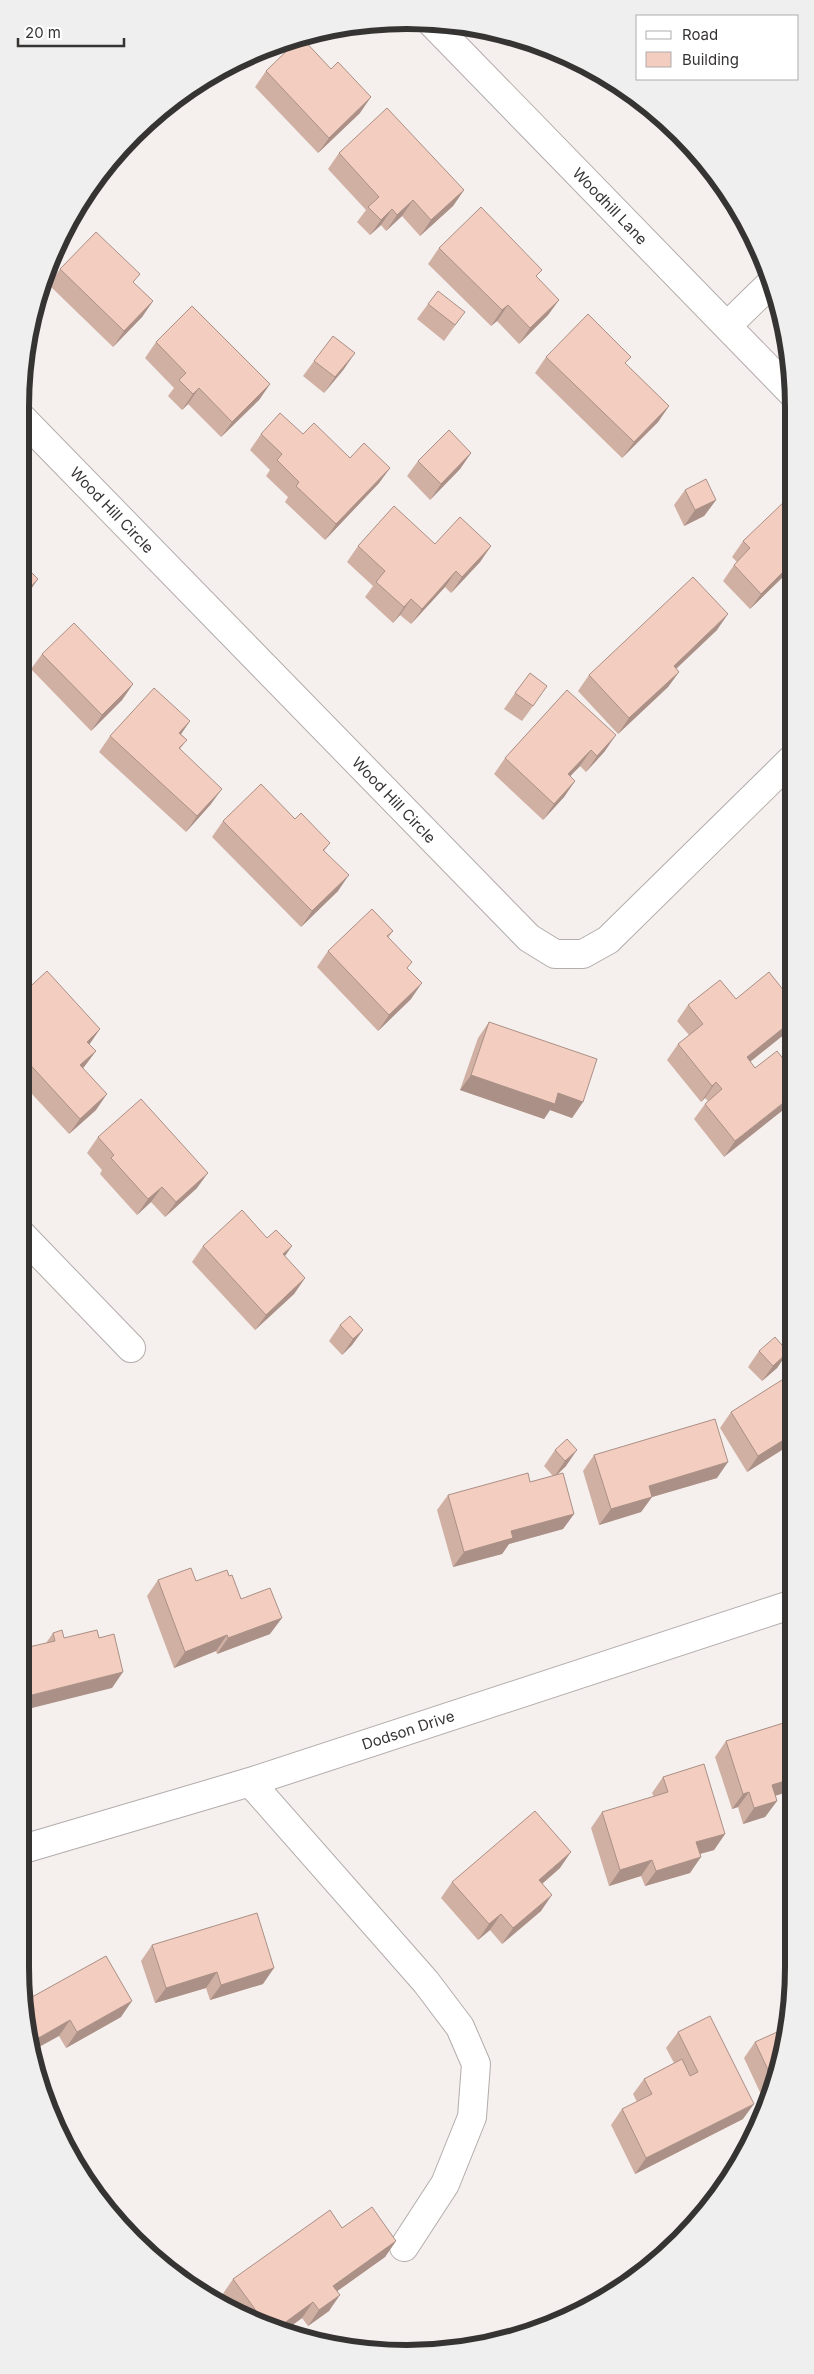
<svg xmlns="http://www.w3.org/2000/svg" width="814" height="2374" viewBox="0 0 814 2374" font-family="Inter,sans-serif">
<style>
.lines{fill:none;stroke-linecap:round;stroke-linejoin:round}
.minor-casing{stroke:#b3adab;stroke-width:30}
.minor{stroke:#fff;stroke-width:28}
.wall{fill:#d1b0a4}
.shaded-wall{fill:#aa9086}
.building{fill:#f3cdbf;stroke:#aa9086}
.labels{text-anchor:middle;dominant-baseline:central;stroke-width:4.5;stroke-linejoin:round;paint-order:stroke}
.street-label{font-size:15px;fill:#363333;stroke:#fff}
.rim{fill:none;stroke:#363333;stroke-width:6}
</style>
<rect width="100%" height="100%" fill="#f5efed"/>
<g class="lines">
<defs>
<path id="minor" d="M430 21 791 392
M727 326 769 285
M20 416 529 938 555 954H583L608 940 791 760
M20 1233 131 1348
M250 1782 426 1982 460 2027 476 2064 472 2117 445 2184 404 2247
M20 1850 250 1782 793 1604"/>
</defs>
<use href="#minor" class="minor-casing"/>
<use href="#minor" class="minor"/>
</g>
<path class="wall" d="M331 69 360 113 318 153 255 87 266 71Z
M339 153 464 190 453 206 420 236 402 216 386 231 381 225 370 235 357 222 366 210 328 169Z
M439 248 559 300 548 315 519 344 497 321 491 326 428 264Z
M60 269 134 283 153 301 142 317 113 347 49 285Z
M428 304 465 312 444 341 417 319Z
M156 342 270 384 259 400 221 437 188 404 182 410 168 396 174 388 145 358Z
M546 357 626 364 669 406 658 422 622 458 535 373Z
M314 361 344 369 324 393 303 376Z
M261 434H303L350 458 390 468 379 483 325 540 285 502 288 497 266 476 270 470 250 450Z
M471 453 460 469 430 500 407 476 418 461Z
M685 490 716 500 704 516 684 526 674 505Z
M791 505V578L787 573 750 609 723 581 734 565 737 562 732 557 743 541Z
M435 544 491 546 480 562 451 593 445 587 411 624 400 615 393 623 365 597 373 586 347 562 358 546Z
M717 630 676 669 679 672 668 687 618 734 578 691 589 675Z
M42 654 133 684 122 700 91 731 31 669Z
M567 690 605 751 586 772 580 766 570 776 575 781 564 797 543 820 494 774 505 758Z
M515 693 536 702 522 721 504 709Z
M190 721 181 734 187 740 180 749 211 804 186 832 99 752 110 736Z
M295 819 330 843 324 851 338 891 301 927 212 837 223 821Z
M393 931 388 938 408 969 411 999 378 1031 317 967 328 951Z
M20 996 100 1029 89 1044 96 1051 83 1068 96 1110 69 1134 20 1081Z
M736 999 791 1029 750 1062 755 1068 792 1070 724 1157 694 1119 705 1104 708 1101 705 1098 701 1102 667 1060 678 1044 689 1035 677 1021 688 1005Z
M489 1022 583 1102 572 1118 550 1110 544 1119 460 1090 478 1038Z
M98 1137 197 1188 165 1217 151 1202 137 1215 100 1174 102 1170 87 1153Z
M267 1238 305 1278 294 1294 255 1330 192 1262 203 1246Z
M340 1325 363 1330 352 1345 342 1355 329 1341Z
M759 1351 788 1352 777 1368 762 1381 748 1367Z
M731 1412 793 1443 747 1472 720 1428Z
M567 1439 566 1466 557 1475 574 1514 563 1529 509 1544 502 1554 453 1567 437 1510 448 1495 530 1482 553 1476 544 1466 555 1450Z
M594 1455 717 1478 652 1497 641 1512 599 1525 583 1471Z
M229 1576 241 1599 270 1634 217 1654 216 1651 174 1668 147 1596 158 1580 196 1581Z
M53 1633 64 1638 112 1688 46 1643Z
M793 1720 794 1790 775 1796 777 1801 765 1817 743 1824 738 1807 732 1809 715 1757 726 1741Z
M663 1777 725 1834 714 1850 700 1854 690 1873 645 1886 641 1876 609 1886 591 1828 602 1812 654 1797 652 1793Z
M560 1868 542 1884 541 1911 502 1944 490 1930 478 1940 441 1898 452 1882Z
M152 1945 263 1984 210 2000 206 1988 155 2003 141 1961Z
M23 2002 121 2017 66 2048 59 2036Z
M678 2032 743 2119 635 2174 611 2125 622 2109 637 2102 633 2094 644 2079 674 2063 666 2048Z
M755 2042 781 2067 765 2103 744 2058Z
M342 2228 396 2241 385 2257 337 2291 329 2311 308 2326 302 2318 287 2329 236 2314 222 2295 233 2279Z"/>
<path class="shaded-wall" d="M371 97 360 113 318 153 329 138Z
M464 190 453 206 420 236 431 220Z
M413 200 402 216 386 231 397 215Z
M392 209 381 225 370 235 381 220Z
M559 300 548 315 519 344 530 328Z
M153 301 142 317 113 347 124 331Z
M508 305 497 321 491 326 502 310Z
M355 353 344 369 324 393 335 377Z
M270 384 259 400 221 437 232 422Z
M199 388 188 404 182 410 193 394Z
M669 406 658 422 622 458 634 442Z
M471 453 460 469 430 500 441 484Z
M390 468 379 483 325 540 336 524Z
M716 500 704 516 684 526 695 510Z
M491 546 480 562 451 593 462 577Z
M791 564V567L787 573 750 609 761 594Z
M456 571 445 587 411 624 422 609Z
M38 579 27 595 20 602V598Z
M411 599 400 615 393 623 404 607Z
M728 614 717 630 663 681 674 666Z
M679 672 668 687 618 734 629 718Z
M133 684 122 700 91 731 102 715Z
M190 721 179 737V733Z
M616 735 605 751 586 772 597 756Z
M591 750 580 766 557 790 568 774Z
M575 781 564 797 543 820 554 804Z
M222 789 211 804 186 832 197 816Z
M349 875 338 891 301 927 312 911Z
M422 983 411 999 378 1031 389 1015Z
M792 1021V1027L791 1029 736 1073 747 1057Z
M100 1029 89 1045 87 1042Z
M96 1051 84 1067 69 1081 80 1065Z
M471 1075 558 1093 583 1102 572 1118 550 1110 544 1119 460 1090Z
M716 1082 705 1098 701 1102 712 1086Z
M107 1094 96 1110 69 1134 80 1119Z
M792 1096V1103L724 1157 735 1141Z
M208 1173 197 1188 165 1217 176 1202Z
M162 1187 151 1202 137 1215 148 1199Z
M292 1246 281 1262 283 1254Z
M305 1278 294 1294 255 1330 266 1315Z
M363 1330 352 1345 342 1355 353 1339Z
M788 1352 777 1368 762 1381 773 1366Z
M793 1434V1443L747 1472 758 1456Z
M577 1450 566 1466 554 1477 565 1461Z
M728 1462 717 1478 652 1497 641 1512 599 1525 611 1509 649 1486Z
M574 1514 563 1529 509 1544 502 1554 453 1567 464 1552 511 1531Z
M282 1618 270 1634 217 1654 228 1638Z
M227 1635 216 1651 174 1668 185 1652Z
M123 1672 112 1688 20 1711V1698Z
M794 1778V1790L760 1800 772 1785Z
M749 1792 738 1807 732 1809 743 1794Z
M777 1801 765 1817 743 1824 754 1808Z
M725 1834 714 1850 685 1858 696 1842Z
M571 1852 560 1868 528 1896 539 1880Z
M701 1857 690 1873 645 1886 656 1871Z
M652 1860 641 1876 609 1886 620 1870Z
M552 1895 541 1911 502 1944 513 1928Z
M501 1914 490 1930 478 1940 489 1924Z
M274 1968 263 1984 210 2000 221 1985Z
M217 1972 206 1988 155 2003 166 1988Z
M132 2001 121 2017 66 2048 77 2032Z
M70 2020 59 2036 30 2052 28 2044Z
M754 2104 743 2119 635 2174 646 2158Z
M396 2241 385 2257 322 2302 333 2286Z
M340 2295 329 2311 308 2326 319 2310Z
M313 2302 302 2318 287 2329 279 2327Z"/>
<path class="building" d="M301 37 331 69 338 62 371 97 329 138 266 71Z
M387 108 464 190 431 220 413 200 397 215 392 209 381 220 368 207 379 197 339 153Z
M481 207 542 270 536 276 559 300 530 328 508 305 502 310 439 248Z
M96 232 140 274 133 282 153 301 124 331 60 269Z
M438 291 465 312 455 325 428 304Z
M192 306 270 384 232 422 199 388 193 394 179 380 186 373 156 342Z
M588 314 631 357 625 363 669 406 634 442 546 357Z
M333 336 355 353 335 377 314 361Z
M280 413 303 434 314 423 350 458 364 443 390 468 336 524 296 486 299 482 277 460 282 454 261 434Z
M449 430 471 453 441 484 418 461Z
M706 479 716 500 695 510 685 490Z
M786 500 791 505V564L761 594 734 565 750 548 743 541Z
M394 506 435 544 460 517 491 546 462 577 456 571 422 609 411 599 404 607 376 582 385 571 358 546Z
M20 561 38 579 20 598Z
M693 577 728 614 674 666 679 672 629 718 589 675Z
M74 623 133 684 102 715 42 654Z
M530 673 547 686 533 706 515 693Z
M154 688 190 721 179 733 187 740 179 748 222 789 197 816 110 736Z
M567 690 616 735 597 756 591 750 568 774 575 781 554 804 505 758Z
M261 784 295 819 301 813 330 843 323 850 349 875 312 911 223 821Z
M372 909 393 931 387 936 412 962 407 968 422 983 389 1015 328 951Z
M47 971 100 1029 87 1042 96 1051 80 1065 107 1094 80 1119 24 1058 31 1051 20 1039V996Z
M769 972 792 1001V1021L747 1057 755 1068 777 1051 792 1070V1096L735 1141 705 1104 722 1089 716 1082 712 1086 678 1044 703 1024 688 1005 720 980 736 999Z
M489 1022 597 1059 583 1102 558 1093 555 1104 471 1075Z
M141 1099 208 1173 176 1202 162 1187 148 1199 111 1158 114 1155 98 1137Z
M242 1210 267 1238 276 1230 292 1246 283 1254 305 1278 266 1315 203 1246Z
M350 1316 363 1330 353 1339 340 1325Z
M775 1337 788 1352 773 1366 759 1351Z
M793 1373V1434L758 1456 731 1412Z
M715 1419 728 1462 649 1486 652 1497 611 1509 594 1455Z
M567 1439 577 1450 565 1461 555 1450Z
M528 1473 530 1482 563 1473 574 1514 511 1531 513 1538 464 1552 448 1495Z
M191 1568 196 1581 227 1570 229 1576 232 1575 241 1599 270 1588 282 1618 228 1638 227 1635 185 1652 158 1580Z
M62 1630 64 1638 97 1630 99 1638 114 1634 123 1672 20 1698V1649L55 1641 53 1633Z
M793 1720 794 1778 772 1785 777 1801 754 1808 749 1792 743 1794 726 1741Z
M704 1764 725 1834 696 1842 701 1857 656 1871 652 1860 620 1870 602 1812 668 1792 663 1777Z
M535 1811 571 1852 539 1880 552 1895 513 1928 501 1914 489 1924 452 1882Z
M257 1913 274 1968 221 1985 217 1972 166 1988 152 1945Z
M106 1956 132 2001 77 2032 70 2020 28 2044 23 2002Z
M710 2016 754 2104 646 2158 622 2109 652 2094 644 2079 682 2059 690 2076 698 2072 678 2032Z
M786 2028 781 2067 774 2083 755 2042Z
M372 2207 396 2241 333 2286 340 2295 319 2310 313 2302 279 2327 265 2323 233 2279 330 2210 342 2228Z"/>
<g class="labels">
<g class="street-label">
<text transform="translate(610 206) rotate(46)">Woodhill Lane</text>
<text transform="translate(112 510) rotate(46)">Wood Hill Circle</text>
<text transform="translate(394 800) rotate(46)">Wood Hill Circle</text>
<text transform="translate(408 1730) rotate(-18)">Dodson Drive</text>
</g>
</g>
<path d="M0 0H814V2374H0ZM407 29H407A378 378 0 0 1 785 407V1967A378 378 0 0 1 407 2345H407A378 378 0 0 1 29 1967V407A378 378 0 0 1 407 29Z" fill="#efefef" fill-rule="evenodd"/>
<path class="rim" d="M407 29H407A378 378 0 0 1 785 407V1967A378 378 0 0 1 407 2345H407A378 378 0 0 1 29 1967V407A378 378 0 0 1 407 29Z"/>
<rect x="636" y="15" width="162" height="65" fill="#ffffff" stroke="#afadad"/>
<rect x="646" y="31" width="25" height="8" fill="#ffffff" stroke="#afadad"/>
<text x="682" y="40" font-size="15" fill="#363333">Road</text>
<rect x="646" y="52" width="25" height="15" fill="#f3cdbf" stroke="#afadad"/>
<text x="682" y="65" font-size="15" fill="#363333">Building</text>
<path d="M18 38v8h106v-8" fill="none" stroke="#363333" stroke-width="2.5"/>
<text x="25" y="38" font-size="15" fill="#363333" stroke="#ffffff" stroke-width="4" paint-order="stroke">20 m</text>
</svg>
